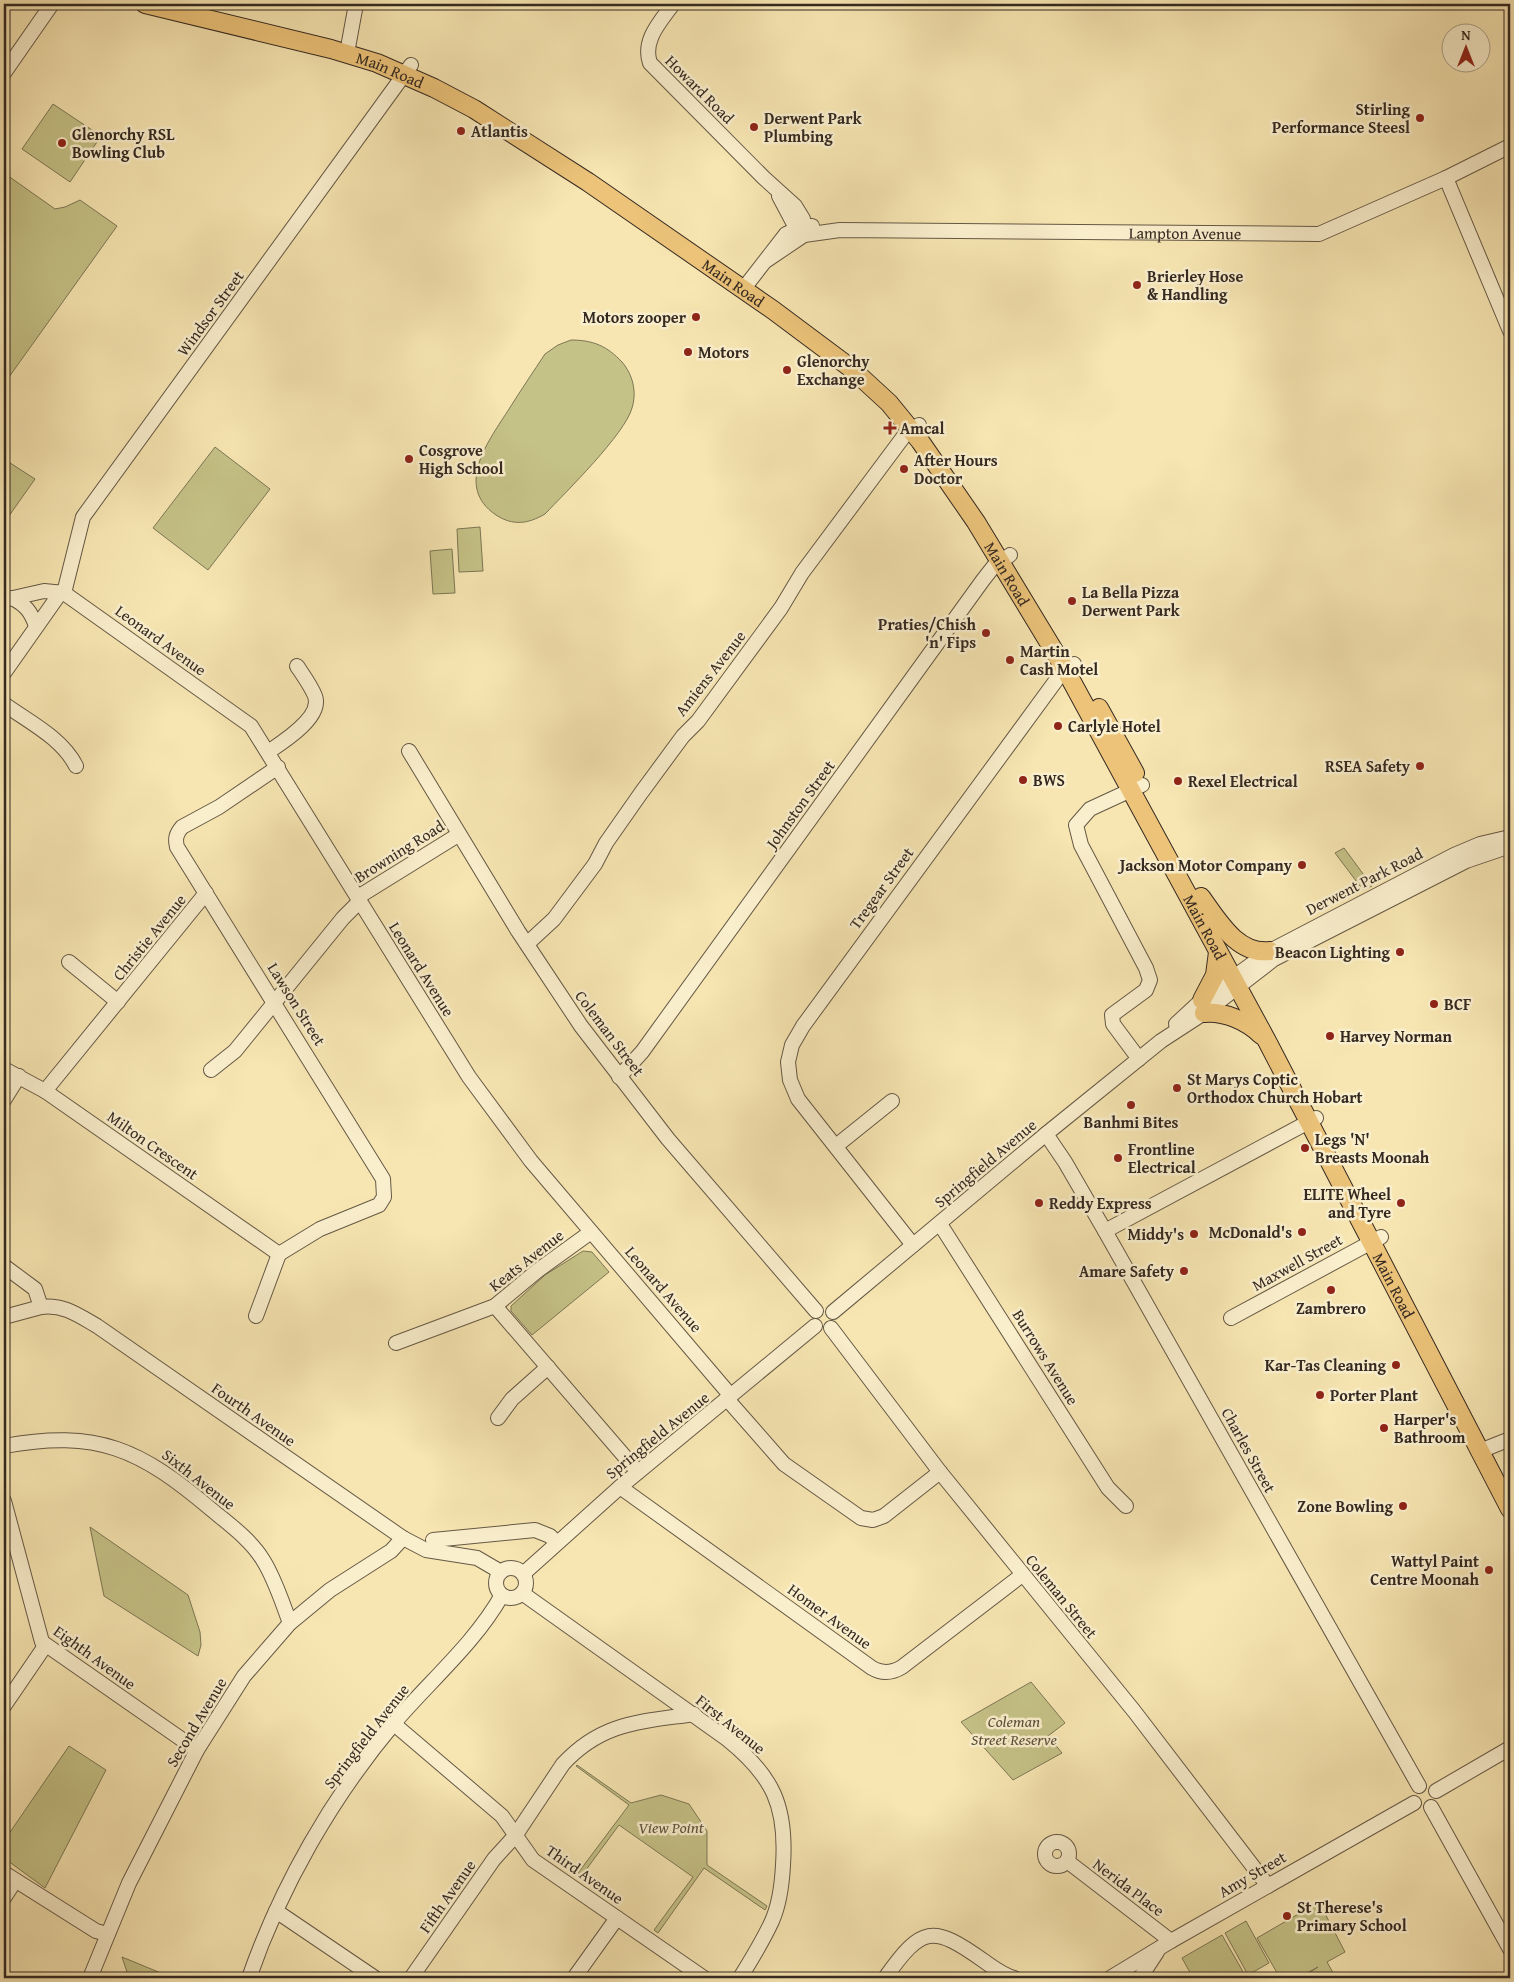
<svg xmlns="http://www.w3.org/2000/svg" width="1514" height="1982" viewBox="0 0 1514 1982" font-family="'Gentium Book Plus',serif">
<style>
.green{fill:#c5c287;stroke:#7c7654}
.lines{fill:none;stroke-linecap:round;stroke-linejoin:round}
.minor-casing{stroke:#655845;stroke-width:16}
.major-casing{stroke:#342921;stroke-width:20}
.minor{stroke:#faefcd;stroke-width:14}
.major{stroke:#ecc379;stroke-width:18}
.poi-dot{fill:#8f2418;stroke:#faefcd;stroke-width:2}
.labels{text-anchor:middle;dominant-baseline:central;stroke-width:5;stroke-linejoin:round;paint-order:stroke}
.street-label{font-size:16px;fill:#342921;stroke:#faefcd}
.poi-label{font-size:16px;font-weight:bold;fill:#342921;stroke:#faefcd;text-anchor:start}
.park-label{font-size:16px;font-style:italic;fill:#584f3a;stroke:#faefcd}
</style>
<rect width="100%" height="100%" fill="#f7e6b2"/>
<filter id="stains"><feTurbulence type="fractalNoise" baseFrequency=".004" numOctaves="4"/><feColorMatrix values="0 0 0 0 .2 0 0 0 0 .09 0 0 0 0 .02 0 0 0 .5 -.17"/></filter>
<radialGradient id="worn" r=".72"><stop offset=".6" stop-color="#630" stop-opacity="0"/><stop offset="1" stop-color="#630" stop-opacity=".3"/></radialGradient>
<path class="green" d="M53 104 101 136 70 182 22 149Z
M4 173 55 209 65 207 80 200 117 226 4 384Z
M571 340C593 340 607 346 622 362 633 375 637 392 632 408 625 434 566 492 545 514 528 524 513 526 496 515 453 486 490 439 509 409 521 390 533 372 545 354L558 345Z
M215 447 270 489 208 570 153 528Z
M4 459 35 479 4 523Z
M480 527 483 571 459 572 457 529Z
M452 549 455 593 433 594 430 551Z
M1344 848 1372 886 1363 890 1335 853Z
M583 1251 592 1252 609 1272 532 1335 511 1311V1306L545 1275Z
M90 1527 188 1595 200 1632 201 1645 198 1656 104 1596Z
M1031 1682 1065 1723 1048 1736 1062 1753 1013 1780 961 1722Z
M69 1746 106 1770 45 1888 4 1858V1841Z
M577 1765 631 1803 661 1795 689 1804 707 1831V1865L767 1906 765 1910 704 1868 658 1933 654 1930 693 1877 619 1825 580 1878 578 1873 629 1805 576 1766Z
M1319 1902 1345 1952 1327 1962 1336 1978H1309L1307 1974 1318 1967 1298 1978H1280L1257 1938Z
M1246 1921 1269 1963 1248 1975 1225 1933Z
M1222 1935 1246 1977 1193 1978 1182 1958Z
M122 1957 173 1978H129Z"/>
<g class="lines">
<defs>
<g id="minor">
<path d="M673 4C661 21 642 40 650 63L764 178 795 206 803 219 804 235"/>
<path d="M347 53 356 4"/>
<path d="M4 73 52 4"/>
<path d="M1446 178 1510 331"/>
<path d="M779 196 796 228 803 235"/>
<path id="s1" d="M767 260 804 235 840 230 1319 234 1446 178 1510 146"/>
<path d="M748 283 786 234 801 227 812 226"/>
<path d="M64 593 83 517 411 65"/>
<path d="M12 598C26 605 31 612 36 626"/>
<path d="M4 600 44 591 64 593 251 726 469 1077 531 1161 731 1396"/>
<path d="M4 673 61 592"/>
<path d="M4 704C29 722 62 738 76 766"/>
<path d="M409 751 518 931 581 1026 668 1139 816 1311"/>
<path d="M268 752C283 742 323 717 315 696 311 686 303 675 297 666"/>
<path d="M358 897 458 835"/>
<path d="M528 943 554 919 595 864 606 843 641 793 683 736 698 721 781 608 802 573 904 436 919 425"/>
<path d="M69 962 118 1002"/>
<path d="M1176 1024 1202 1000 1270 951 1454 855 1480 844 1510 837"/>
<path d="M1139 1059 1113 1024 1112 1015 1146 990 1150 980 1146 968 1081 845 1076 825 1090 809 1142 785"/>
<path d="M4 1069 45 1091 279 1254 320 1229 379 1205 384 1197 383 1179 177 847C175 839 176 834 182 827L219 807 278 767"/>
<path d="M211 1070 235 1051 343 918 360 901"/>
<path d="M619 1077 642 1052 983 580 994 566 1010 555"/>
<path d="M45 1091 206 893"/>
<path d="M4 1100 19 1076"/>
<path d="M1046 1134 1065 1162 1105 1231 1419 1786"/>
<path d="M836 1146 892 1101"/>
<path d="M940 1224 1108 1488 1126 1506"/>
<path d="M1105 1231 1316 1118"/>
<path d="M913 1245 798 1099 790 1080 788 1062 792 1045 803 1026 1060 675 1074 664"/>
<path d="M4 1266 35 1289 41 1307C63 1304 78 1315 97 1326L403 1538 426 1550 477 1558 501 1572"/>
<path d="M495 1306 638 1472"/>
<path d="M833 1312 1046 1134 1161 1041 1204 1013 1274 959 1466 861 1510 846"/>
<path d="M256 1316 279 1254"/>
<path d="M4 1317 41 1307"/>
<path d="M1231 1318 1381 1237"/>
<path d="M831 1328 940 1472 1134 1711 1268 1886"/>
<path d="M396 1343 495 1306 537 1271 591 1232"/>
<path d="M727 1399 784 1464 861 1518 873 1520 884 1516 940 1472"/>
<path d="M498 1418 512 1399 548 1367"/>
<path d="M4 1446C98 1429 140 1449 212 1510 229 1524 251 1540 263 1560 275 1579 282 1602 290 1623"/>
<path d="M1480 1451 1510 1439"/>
<path d="M620 1487 872 1668C882 1674 892 1673 902 1667L1022 1575"/>
<path d="M4 1501 42 1642 197 1750"/>
<path d="M433 1540 535 1530 550 1536 556 1542"/>
<circle cx="511" cy="1583" r="15"/>
<path d="M523 1574 620 1487 815 1326"/>
<path d="M522 1593 727 1739C773 1776 787 1806 783 1865 782 1884 780 1903 772 1921 763 1941 751 1960 740 1978"/>
<path d="M4 1706 45 1646"/>
<path d="M394 1724 502 1816 533 1860 704 1978"/>
<path d="M1436 1791 1510 1748"/>
<path d="M1431 1807 1510 1949"/>
<circle cx="1057" cy="1854" r="12"/>
<path d="M1067 1861 1171 1941"/>
<path d="M4 1873 96 1931 107 1934"/>
<path d="M4 1898 15 1881"/>
<path d="M276 1911 375 1978"/>
<path d="M90 1978 129 1883 197 1750 244 1676 290 1623 330 1590 391 1551 403 1538"/>
<path d="M249 1978C281 1886 332 1797 395 1722 430 1681 475 1643 502 1595"/>
<path d="M411 1978 494 1859 515 1836 563 1764C602 1722 640 1722 694 1714"/>
<path d="M574 1978 617 1918"/>
<path d="M885 1978C922 1926 932 1924 984 1961 994 1968 1003 1975 1014 1978"/>
<path d="M1110 1978 1171 1941 1414 1803"/>
<path d="M1140 1978 1157 1952"/>
</g>
<g id="major">
<path id="s2" d="M145 4 331 49 377 63 434 88 474 109 588 182 773 310 852 369 889 403 920 441 976 522 1065 669 1267 1041 1510 1509"/>
<path d="M1099 708 1135 773"/>
<path d="M1201 897C1218 920 1237 955 1270 951"/>
<path d="M1202 1000 1215 975 1218 952"/>
<path d="M1204 1013C1224 1011 1247 1021 1261 1035"/>
</g>
</defs>
<use href="#minor" class="minor-casing"/>
<use href="#major" class="major-casing"/>
<use href="#minor" class="minor"/>
<use href="#major" class="major"/>
</g>
<g class="poi-dot">
<circle cx="1420" cy="118" r="5"/>
<circle cx="754" cy="127" r="5"/>
<circle cx="461" cy="131" r="5"/>
<circle cx="62" cy="143" r="5"/>
<circle cx="1137" cy="285" r="5"/>
<circle cx="696" cy="317" r="5"/>
<circle cx="688" cy="352" r="5"/>
<circle cx="787" cy="370" r="5"/>
<path d="M887.5 420.5h5v5h5v5h-5v5h-5v-5h-5v-5h5z"/>
<circle cx="409" cy="459" r="5"/>
<circle cx="904" cy="469" r="5"/>
<circle cx="1072" cy="601" r="5"/>
<circle cx="986" cy="633" r="5"/>
<circle cx="1010" cy="660" r="5"/>
<circle cx="1058" cy="726" r="5"/>
<circle cx="1420" cy="766" r="5"/>
<circle cx="1023" cy="780" r="5"/>
<circle cx="1178" cy="781" r="5"/>
<circle cx="1302" cy="865" r="5"/>
<circle cx="1400" cy="952" r="5"/>
<circle cx="1434" cy="1004" r="5"/>
<circle cx="1330" cy="1036" r="5"/>
<circle cx="1177" cy="1088" r="5"/>
<circle cx="1131" cy="1105" r="5"/>
<circle cx="1305" cy="1148" r="5"/>
<circle cx="1118" cy="1158" r="5"/>
<circle cx="1039" cy="1203" r="5"/>
<circle cx="1401" cy="1203" r="5"/>
<circle cx="1302" cy="1232" r="5"/>
<circle cx="1194" cy="1234" r="5"/>
<circle cx="1184" cy="1271" r="5"/>
<circle cx="1331" cy="1290" r="5"/>
<circle cx="1396" cy="1365" r="5"/>
<circle cx="1320" cy="1395" r="5"/>
<circle cx="1384" cy="1428" r="5"/>
<circle cx="1403" cy="1506" r="5"/>
<circle cx="1489" cy="1570" r="5"/>
<circle cx="1287" cy="1916" r="5"/>
</g>
<g class="labels">
<g class="street-label">
<text stroke="none"><textPath href="#s2" startOffset="254">Main Road</textPath></text>
<text transform="translate(700 89) rotate(45)">Howard Road</text>
<text stroke="none"><textPath href="#s1" startOffset="426">Lampton Avenue</textPath></text>
<text stroke="none"><textPath href="#s2" startOffset="659">Main Road</textPath></text>
<text transform="translate(210 313) rotate(-54)">Windsor Street</text>
<text stroke="none"><textPath href="#s2" startOffset="1064">Main Road</textPath></text>
<text transform="translate(161 640) rotate(36)">Leonard Avenue</text>
<text transform="translate(710 673) rotate(-52)">Amiens Avenue</text>
<text transform="translate(800 804) rotate(-54)">Johnston Street</text>
<text transform="translate(399 851) rotate(-32)">Browning Road</text>
<text transform="translate(1364 881) rotate(-27)">Derwent Park Road</text>
<text transform="translate(881 888) rotate(-54)">Tregear Street</text>
<text stroke="none"><textPath href="#s2" startOffset="1469">Main Road</textPath></text>
<text transform="translate(149 937) rotate(-51)">Christie Avenue</text>
<text transform="translate(422 969) rotate(58)">Leonard Avenue</text>
<text transform="translate(297 1004) rotate(58)">Lawson Street</text>
<text transform="translate(610 1033) rotate(53)">Coleman Street</text>
<text transform="translate(153 1145) rotate(35)">Milton Crescent</text>
<text transform="translate(985 1163) rotate(-40)">Springfield Avenue</text>
<text transform="translate(526 1260) rotate(-38)">Keats Avenue</text>
<text transform="translate(1297 1262) rotate(-29)">Maxwell Street</text>
<text stroke="none"><textPath href="#s2" startOffset="1874">Main Road</textPath></text>
<text transform="translate(664 1289) rotate(49)">Leonard Avenue</text>
<text transform="translate(1046 1357) rotate(58)">Burrows Avenue</text>
<text transform="translate(254 1414) rotate(35)">Fourth Avenue</text>
<text transform="translate(657 1435) rotate(-39)">Springfield Avenue</text>
<text transform="translate(1249 1450) rotate(61)">Charles Street</text>
<text transform="translate(199 1479) rotate(38)">Sixth Avenue</text>
<text transform="translate(1062 1596) rotate(51)">Coleman Street</text>
<text transform="translate(830 1616) rotate(36)">Homer Avenue</text>
<text transform="translate(95 1657) rotate(36)">Eighth Avenue</text>
<text transform="translate(196 1722) rotate(-59)">Second Avenue</text>
<text transform="translate(731 1724) rotate(39)">First Avenue</text>
<text transform="translate(366 1736) rotate(-52)">Springfield Avenue</text>
<text transform="translate(585 1874) rotate(35)">Third Avenue</text>
<text transform="translate(1252 1874) rotate(-30)">Amy Street</text>
<text transform="translate(1129 1887) rotate(37)">Nerida Place</text>
<text transform="translate(447 1896) rotate(-55)">Fifth Avenue</text>
</g>
<g class="poi-label">
<text x="1410" y="109" text-anchor="end">Stirling<tspan x="1410" dy="18">Performance Steesl</tspan></text>
<text x="764" y="118">Derwent Park<tspan x="764" dy="18">Plumbing</tspan></text>
<text x="471" y="131">Atlantis</text>
<text x="72" y="134">Glenorchy RSL<tspan x="72" dy="18">Bowling Club</tspan></text>
<text x="1147" y="276">Brierley Hose<tspan x="1147" dy="18">&amp; Handling</tspan></text>
<text x="686" y="317" text-anchor="end">Motors zooper</text>
<text x="698" y="352">Motors</text>
<text x="797" y="361">Glenorchy<tspan x="797" dy="18">Exchange</tspan></text>
<text x="900" y="428">Amcal</text>
<text x="419" y="450">Cosgrove<tspan x="419" dy="18">High School</tspan></text>
<text x="914" y="460">After Hours<tspan x="914" dy="18">Doctor</tspan></text>
<text x="1082" y="592">La Bella Pizza<tspan x="1082" dy="18">Derwent Park</tspan></text>
<text x="976" y="624" text-anchor="end">Praties/Chish<tspan x="976" dy="18">'n' Fips</tspan></text>
<text x="1020" y="651">Martin<tspan x="1020" dy="18">Cash Motel</tspan></text>
<text x="1068" y="726">Carlyle Hotel</text>
<text x="1410" y="766" text-anchor="end">RSEA Safety</text>
<text x="1033" y="780">BWS</text>
<text x="1188" y="781">Rexel Electrical</text>
<text x="1292" y="865" text-anchor="end">Jackson Motor Company</text>
<text x="1390" y="952" text-anchor="end">Beacon Lighting</text>
<text x="1444" y="1004">BCF</text>
<text x="1340" y="1036">Harvey Norman</text>
<text x="1187" y="1079">St Marys Coptic<tspan x="1187" dy="18">Orthodox Church Hobart</tspan></text>
<text x="1131" y="1122" text-anchor="middle">Banhmi Bites</text>
<text x="1315" y="1139">Legs 'N'<tspan x="1315" dy="18">Breasts Moonah</tspan></text>
<text x="1128" y="1149">Frontline<tspan x="1128" dy="18">Electrical</tspan></text>
<text x="1391" y="1194" text-anchor="end">ELITE Wheel<tspan x="1391" dy="18">and Tyre</tspan></text>
<text x="1049" y="1203">Reddy Express</text>
<text x="1292" y="1232" text-anchor="end">McDonald's</text>
<text x="1184" y="1234" text-anchor="end">Middy's</text>
<text x="1174" y="1271" text-anchor="end">Amare Safety</text>
<text x="1331" y="1308" text-anchor="middle">Zambrero</text>
<text x="1386" y="1365" text-anchor="end">Kar-Tas Cleaning</text>
<text x="1330" y="1395">Porter Plant</text>
<text x="1394" y="1419">Harper's<tspan x="1394" dy="18">Bathroom</tspan></text>
<text x="1393" y="1506" text-anchor="end">Zone Bowling</text>
<text x="1479" y="1561" text-anchor="end">Wattyl Paint<tspan x="1479" dy="18">Centre Moonah</tspan></text>
<text x="1297" y="1907">St Therese's<tspan x="1297" dy="18">Primary School</tspan></text>
</g>
<g class="park-label">
<text x="1014" y="1721">Coleman<tspan x="1014" dy="18">Street Reserve</tspan></text>
<text x="671" y="1827">View Point</text>
</g>
</g>
<rect width="1514" height="1982" fill="none" stroke="#f7e6b2" stroke-width="20"/>
<rect x="5" y="5" width="1504" height="1972" fill="none" stroke="#342921" stroke-width="2.5"/>
<rect x="10" y="10" width="1494" height="1962" fill="none" stroke="#342921"/>
<g transform="translate(1466 48)"><circle r="24" fill="#faefcd" stroke="#aba088"/>
<path d="M0-4L9 19L0 12L-9 19Z" fill="#8f2418"/>
<text y="-8" font-size="14" font-weight="bold" text-anchor="middle" fill="#342921">N</text>
</g>
<rect width="100%" height="100%" filter="url(#stains)"/>
<rect width="100%" height="100%" fill="url(#worn)"/>
</svg>
